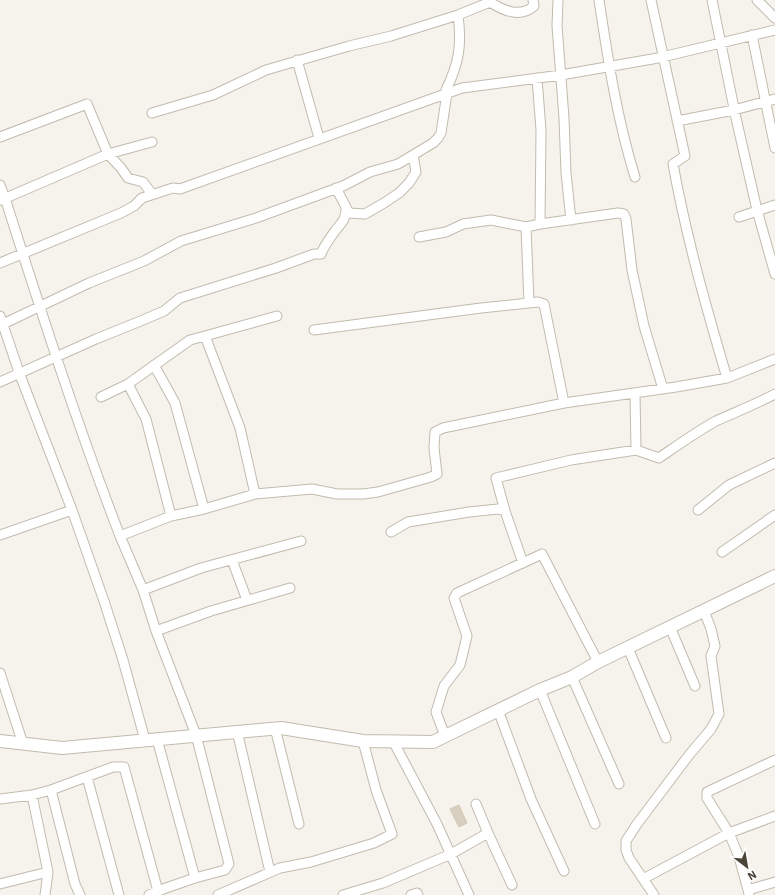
<svg xmlns="http://www.w3.org/2000/svg" width="775" height="895" viewBox="0 0 775 895" font-family="'IBM Plex Sans',sans-serif">
<style>
.building{fill:#d8cfc1;stroke:#d3c7b4}
.lines{fill:none;stroke-linecap:round;stroke-linejoin:round}
.minor-casing{stroke:#c2bbae;stroke-width:11}
.tertiary-casing{stroke:#c2bbae;stroke-width:14}
.minor{stroke:#fff;stroke-width:9}
.tertiary{stroke:#fff;stroke-width:12}
</style>
<rect width="100%" height="100%" fill="#f6f3ec"/>
<path class="building" d="M459 805 467 823 459 827 450 809Z"/>
<g class="lines">
<defs>
<path id="minor" d="M558 0 557 26 564 118 566 173 571 220
M599 0C608 60 617 119 635 177
M651 0 685 156 673 164C686 236 706 307 727 378
M712 0 736 118 757 210 775 274
M757 0 775 18
M752 35 775 148
M297 60 319 138
M537 78 541 130 540 224
M152 113 213 95 266 70 349 46 391 36 458 15 490 2C504 11 520 18 534 6L533 0
M677 121 734 110 775 99
M0 137 87 104 108 154 152 142
M0 185 5 198C41 311 77 425 120 536L171 516 204 509 255 494 312 489 337 494H363L378 492 431 477 437 474 434 448 435 432 443 428 564 403
M336 188 349 213 365 214 384 203 399 193 409 183 416 172 413 155
M1 200 108 154 121 168 128 178 143 182 152 194
M739 217 775 205
M419 237 446 232 463 224 491 220 526 227
M0 263 121 213 134 206 142 198 173 188 180 189 462 88 561 75 658 58 775 30
M529 303 526 227 540 224 618 213 624 214 626 219 632 270 644 326 663 389
M0 316 20 375 72 510 104 601 123 660 145 740
M3 324 89 283 144 261 181 241 256 218 343 186 370 172 398 164 433 143 438 138 441 133 447 93 446 90C459 63 462 45 458 15
M314 330 481 308 538 302 544 304 564 403 676 387 727 378 775 359
M154 365 175 403 204 509
M0 382 96 339 143 320 164 311 180 298 276 268 314 254H321C324 246 330 238 335 231 341 223 346 220 346 209
M128 384 146 419 171 516
M101 397 128 384 190 340 205 336
M636 450 659 458C678 445 696 432 716 421 736 412 756 404 775 394
M255 494 240 428 205 336 277 316
M698 510 729 485 775 463
M505 511 496 478 571 460 636 450 635 393
M391 532 408 522 469 512 498 509 505 511 523 563
M0 535 72 510
M120 536 143 590 156 631 196 735 229 864 225 870 195 878
M722 552 775 515
M232 560 247 600
M143 590 201 568 301 541
M670 627 695 686
M156 631 211 611 290 588
M628 648 666 738
M0 673 23 744
M572 677 619 784
M540 690 595 824
M498 710 531 799 564 871
M275 728 299 824
M237 731 270 872
M445 736 436 712 444 686 460 665 467 636 454 598 457 593 542 554 598 662
M393 741 437 824 469 895
M87 777 119 895
M51 790 75 884 80 895
M0 799 32 795 51 790 113 767H124L158 891
M476 804 488 833
M643 879 729 833 775 816
M0 884 48 872 32 795
M748 890 739 857 729 833 707 798V792L775 760
M749 894 748 890 775 882
M45 895 48 872
M149 895 163 889 195 878 157 739
M218 895 280 868 311 862 374 843 392 834 376 790 363 741
M343 895 383 883 451 854 488 833 512 885
M411 895 417 893 418 895
M654 895 629 858 626 850V841L637 824 689 755 711 729 719 714 711 656 715 646 711 629 704 611"/>
<path id="tertiary" d="M0 741 62 748 281 728 363 741 433 742 540 690 572 677 598 662 775 576"/>
</defs>
<use href="#minor" class="minor-casing"/>
<use href="#tertiary" class="tertiary-casing"/>
<use href="#minor" class="minor"/>
<use href="#tertiary" class="tertiary"/>
</g>
<g transform="translate(747 867) rotate(149)" stroke="#ffffff" stroke-width="3" paint-order="stroke">
<path d="M0-3L7 15L0 10L-7 15Z" fill="#4b4439"/>
<text y="-6" font-size="11" font-weight="bold" text-anchor="middle" fill="#4b4439">N</text>
</g>
</svg>
